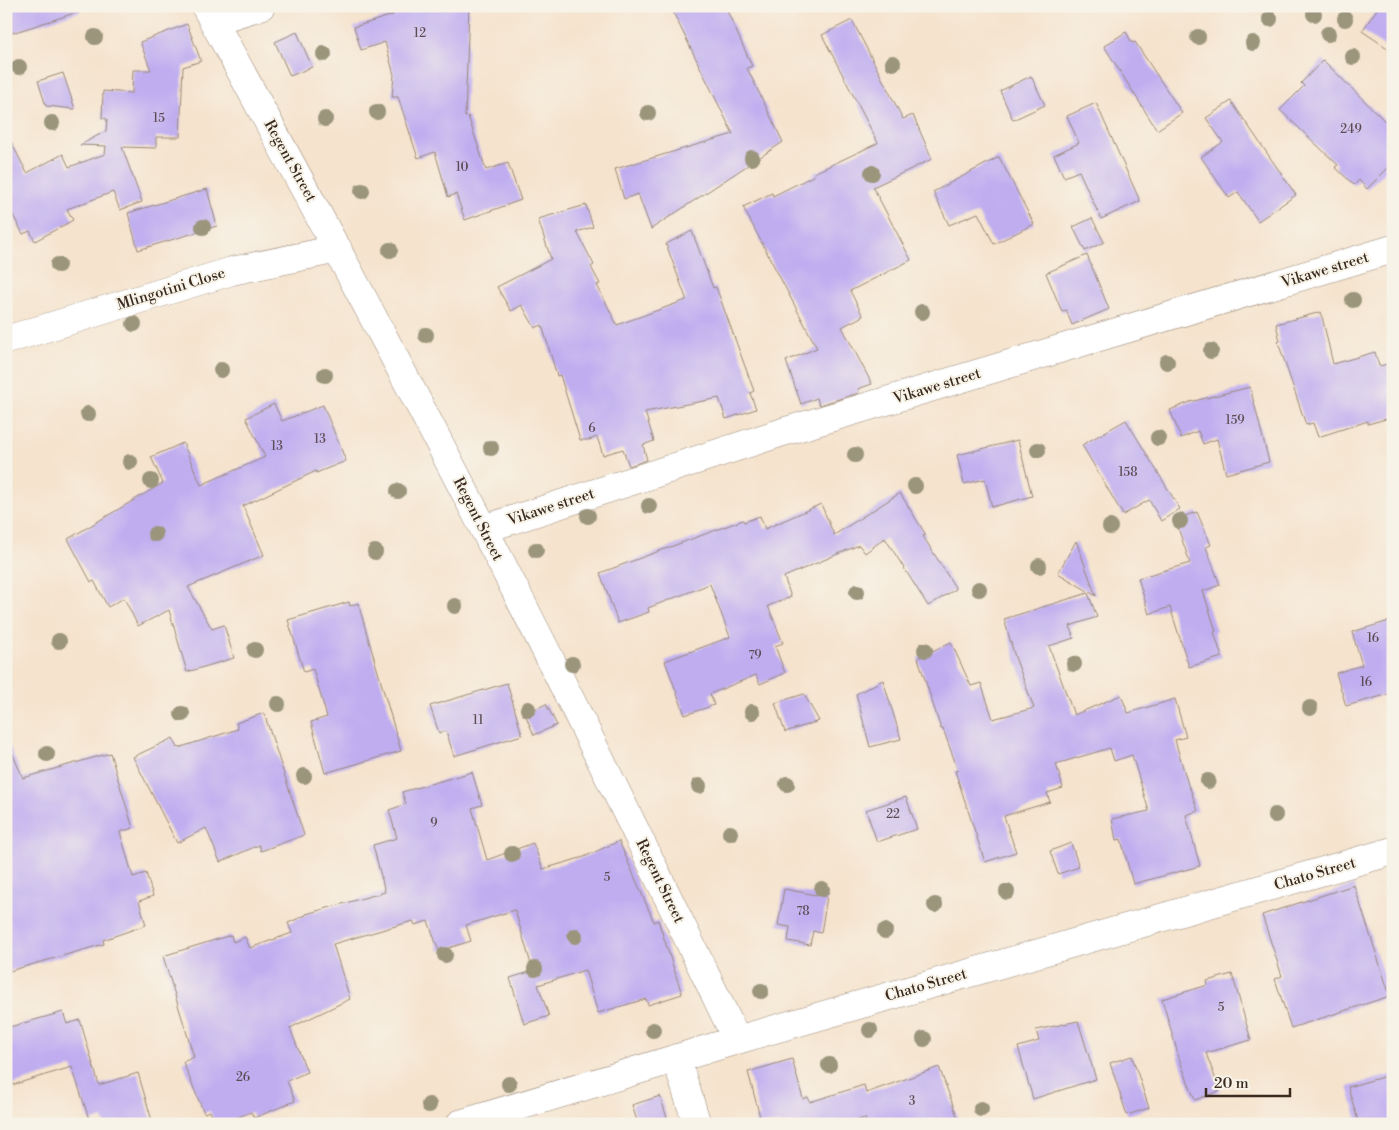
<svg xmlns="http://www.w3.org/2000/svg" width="1399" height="1130" viewBox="0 0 1399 1130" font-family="'Libre Bodoni',serif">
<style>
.building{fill:#bfadf0}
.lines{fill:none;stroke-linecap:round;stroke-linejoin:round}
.minor-casing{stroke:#988676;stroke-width:29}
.minor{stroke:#fff;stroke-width:28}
.tree{fill:#9b957c}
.labels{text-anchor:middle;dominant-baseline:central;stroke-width:4;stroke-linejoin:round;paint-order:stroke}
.number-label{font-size:12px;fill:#5c4b52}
.street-label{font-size:15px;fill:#3b2a1e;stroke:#f7f3e8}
</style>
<rect width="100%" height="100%" fill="#f7f3e8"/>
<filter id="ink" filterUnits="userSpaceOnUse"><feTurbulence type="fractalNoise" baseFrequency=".02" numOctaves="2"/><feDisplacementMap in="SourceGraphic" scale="10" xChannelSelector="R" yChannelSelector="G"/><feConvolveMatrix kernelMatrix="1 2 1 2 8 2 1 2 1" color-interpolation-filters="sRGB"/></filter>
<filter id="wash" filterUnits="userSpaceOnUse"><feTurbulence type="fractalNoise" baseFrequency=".0096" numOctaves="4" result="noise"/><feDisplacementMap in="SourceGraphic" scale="20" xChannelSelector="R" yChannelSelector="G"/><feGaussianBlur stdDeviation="1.12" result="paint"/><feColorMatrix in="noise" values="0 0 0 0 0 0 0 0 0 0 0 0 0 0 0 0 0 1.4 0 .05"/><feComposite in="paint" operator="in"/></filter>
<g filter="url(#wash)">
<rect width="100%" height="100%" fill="#f5e3cd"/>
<g id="blocks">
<path class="building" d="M6 6H80L81 11 6 35Z
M390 6H469L465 117 468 116 486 170 508 163 521 200 465 220 456 194 448 197 435 152 418 158 398 97H392L394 75 385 42 361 50 354 27 393 15Z
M670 6H725L752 66 747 68 783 142 651 229 638 194 624 199 615 169 733 134Z
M1379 6H1393V52L1362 31Z
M852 20 903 119 913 115 932 159 873 187 911 260 850 291 863 316 842 327 872 384 858 389 859 393 819 405 817 398 801 404 786 361 817 348 743 207 772 193 773 196 815 175 814 173 878 143 822 35Z
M187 24 201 61 183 67 180 137H156V148L122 147 142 202 120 210 113 192 67 209 73 220 35 241 30 231 23 234 6 202V132L27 173 63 154 69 167 105 154 106 146 80 145 106 131 107 119 102 118 103 91 132 93 133 70H151L140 42Z
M297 32 312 67 290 76 275 42Z
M1126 32 1132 43 1135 42 1182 113 1157 130 1104 46Z
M1323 60 1393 129V163L1367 189 1359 180 1354 185 1335 167 1338 165 1280 110 1304 86 1301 83Z
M63 73 75 109 46 106 38 81Z
M1031 76 1045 105 1013 120 1000 91Z
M1231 101 1296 195 1258 221 1238 192 1229 198 1201 157 1223 142 1206 118Z
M1096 103 1140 201 1101 219 1079 171 1064 177 1054 155 1079 143 1067 116Z
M999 157 1034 224 994 244 978 213 949 225 933 192Z
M207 189 217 226 138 250 128 213Z
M586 205 593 227 577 232 594 265 591 267 600 284 597 285 617 325 686 300V298L666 244 692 231 713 288 716 287 754 391 750 393 756 409 726 419 719 398 645 412 654 441 643 445 647 460 629 466 623 449 603 455 597 437 589 440H580L560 375 557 376 542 325 535 328 522 305 511 311 497 287 551 259 538 219Z
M1092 218 1104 242 1085 251 1073 227Z
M1087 255 1109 309 1072 325 1066 310 1062 312 1046 273Z
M1321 312 1333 364 1375 352 1379 366 1388 364 1393 380V417L1368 424V421L1318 437 1313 423 1306 425 1278 342 1280 341 1276 324Z
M1250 387 1269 462 1226 474 1217 439 1203 444 1198 431 1181 438 1170 410 1190 402Z
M274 404 282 421 323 405 346 461 316 473V471L243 506 264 555 188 587 212 629 224 625 234 658 187 672 169 610 138 626 124 598 108 607 94 581 91 582 68 539 163 483 151 457 183 443 201 485 265 457 246 418Z
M1126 420 1180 509 1161 521 1149 500 1123 515 1082 445Z
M1018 440 1032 496 992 507 985 479 964 484 957 455Z
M900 493 926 535 923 536 956 589 928 606 885 538 865 553 859 545 784 577 791 597 768 606 783 643 775 646 785 673 760 684 756 675 710 694 714 705 685 715 665 661 730 637 710 584 648 608 649 612 618 623 600 573 743 520 744 522 760 516 765 529 821 504 834 535Z
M1197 512 1211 545 1206 547 1220 585 1203 591 1216 631 1214 632 1222 657 1189 667 1170 607 1149 614 1138 578 1190 563 1175 519Z
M1076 541 1096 596 1058 573Z
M1088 593 1097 617 1070 626 1074 638 1049 646 1074 715 1121 695 1128 713 1175 699 1186 737 1175 740 1189 788H1190L1198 811 1186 815 1200 866 1133 884 1121 839 1116 840 1112 819 1149 811 1132 755 1114 761 1110 748 1056 764 1063 788 1047 793 1050 802 1004 816 1016 852 985 862 955 771 958 770 943 729H941L918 658 951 642 971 686 981 683 993 719 1034 708 1015 657 1004 619Z
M349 602 350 606 358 603 401 751 325 773 311 722 327 717 313 669 304 672 288 620Z
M1393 620V693L1346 706 1336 673 1362 665 1352 632Z
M883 680 901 739 870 747 856 694Z
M507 683 522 735 454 756 446 731 439 733 430 706Z
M804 694 819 721 785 732 775 703Z
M546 704 557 725 534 735 525 714Z
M264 713 304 835 261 851 259 845 220 862 206 828 177 843 133 757 173 738 178 748 238 729 236 723Z
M6 739 23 778 110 753 133 828 120 832 133 877 146 873 153 896 139 901 146 925 103 940 104 944 6 972Z
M472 772 482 805 472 808 487 860 533 843 543 869 584 857 619 841 654 922 658 920 682 994 648 1005 646 999 598 1013 585 970 538 985 549 1016 524 1024 510 978 533 971 515 910 466 925 471 941 439 951 428 921 415 925 413 921 333 944 350 999 290 1028 307 1072 287 1081 295 1101 254 1118 251 1112 221 1124H215L210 1111 204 1113 183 1062 194 1057 163 956 231 935 233 942 245 937 250 948 292 933 288 923 306 915V914L385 892 373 845 397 838 389 810 406 804 402 792Z
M906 797 917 829 877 842 866 810Z
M1071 843 1079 867 1058 874 1050 851Z
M1354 885 1390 996 1291 1028 1275 979 1282 976 1262 915Z
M784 889 827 897 821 933 813 931 810 945 788 941 790 927 778 925Z
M1232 974 1251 1040 1206 1053 1220 1091 1195 1100 1180 1061 1162 999 1208 985 1207 981Z
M63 1012 67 1024 80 1020 99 1085 138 1073 153 1124H105L103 1118 90 1122 72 1067 12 1085 6 1066V1028Z
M1078 1021 1096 1079 1033 1099 1018 1047 1039 1041 1036 1030Z
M1132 1056 1149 1108 1127 1115 1110 1063Z
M792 1059 803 1099 808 1097 810 1102 864 1085 866 1093 939 1067 960 1124H867L865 1118 846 1124H756L755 1118 760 1117 748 1072Z
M1393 1074V1124H1359L1348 1087Z
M660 1096 669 1124H638L632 1105Z"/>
</g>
</g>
<g filter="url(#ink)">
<use href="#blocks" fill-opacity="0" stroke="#988676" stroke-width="1"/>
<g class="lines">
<defs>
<path id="minor" d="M205 6C340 252 472 500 596 751 644 847 690 943 737 1040
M213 21 261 6
M6 340 232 271 338 249
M484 529 783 432 1393 249
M676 1058 697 1124
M460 1124 737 1040 1393 851"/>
</defs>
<use href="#minor" class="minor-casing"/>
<use href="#minor" class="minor"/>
</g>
<g class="tree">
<circle cx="1314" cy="14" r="8"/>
<circle cx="1270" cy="19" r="8"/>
<circle cx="1345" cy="19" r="8"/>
<circle cx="1328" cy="34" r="8"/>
<circle cx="95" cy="37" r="8"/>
<circle cx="1198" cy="37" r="8"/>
<circle cx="1253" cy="43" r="8"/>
<circle cx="324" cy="54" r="8"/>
<circle cx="1353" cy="57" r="8"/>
<circle cx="893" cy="63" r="8"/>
<circle cx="19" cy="67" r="8"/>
<circle cx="377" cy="112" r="8"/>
<circle cx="648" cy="113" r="8"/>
<circle cx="325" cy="119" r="8"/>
<circle cx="52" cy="123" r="8"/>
<circle cx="752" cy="158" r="8"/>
<circle cx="872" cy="173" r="8"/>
<circle cx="362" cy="191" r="8"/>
<circle cx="203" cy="227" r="8"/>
<circle cx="390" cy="250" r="8"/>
<circle cx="58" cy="265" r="8"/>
<circle cx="1353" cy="300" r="8"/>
<circle cx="922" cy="312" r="8"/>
<circle cx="134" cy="324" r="8"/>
<circle cx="426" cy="335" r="8"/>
<circle cx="1211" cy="351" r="8"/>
<circle cx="1167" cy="362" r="8"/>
<circle cx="221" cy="370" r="8"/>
<circle cx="325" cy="375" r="8"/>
<circle cx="88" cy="414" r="8"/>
<circle cx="1158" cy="438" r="8"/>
<circle cx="491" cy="448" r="8"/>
<circle cx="1038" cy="450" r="8"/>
<circle cx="855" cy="455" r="8"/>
<circle cx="130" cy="462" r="8"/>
<circle cx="151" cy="481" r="8"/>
<circle cx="915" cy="486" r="8"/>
<circle cx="398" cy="491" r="8"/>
<circle cx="649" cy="506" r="8"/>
<circle cx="588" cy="516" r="8"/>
<circle cx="1180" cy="521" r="8"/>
<circle cx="1110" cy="527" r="8"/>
<circle cx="155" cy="534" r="8"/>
<circle cx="536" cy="550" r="8"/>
<circle cx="375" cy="552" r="8"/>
<circle cx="1039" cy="566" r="8"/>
<circle cx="979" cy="589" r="8"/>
<circle cx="857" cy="592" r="8"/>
<circle cx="455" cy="606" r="8"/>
<circle cx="59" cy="641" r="8"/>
<circle cx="255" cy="650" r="8"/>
<circle cx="925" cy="650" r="8"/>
<circle cx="572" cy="664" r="8"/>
<circle cx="1074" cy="664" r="8"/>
<circle cx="278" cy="704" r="8"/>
<circle cx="1310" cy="708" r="8"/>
<circle cx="528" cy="709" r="8"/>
<circle cx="752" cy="712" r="8"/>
<circle cx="182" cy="714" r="8"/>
<circle cx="47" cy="754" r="8"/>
<circle cx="304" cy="776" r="8"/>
<circle cx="1208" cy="781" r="8"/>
<circle cx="787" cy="784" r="8"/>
<circle cx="699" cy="786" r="8"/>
<circle cx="1275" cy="815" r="8"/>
<circle cx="730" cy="833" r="8"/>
<circle cx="512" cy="854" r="8"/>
<circle cx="822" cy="889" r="8"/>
<circle cx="1007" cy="892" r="8"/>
<circle cx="935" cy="905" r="8"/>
<circle cx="885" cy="931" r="8"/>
<circle cx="575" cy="936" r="8"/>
<circle cx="445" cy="955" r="8"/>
<circle cx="535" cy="969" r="8"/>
<circle cx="761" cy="991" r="8"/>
<circle cx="653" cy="1030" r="8"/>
<circle cx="870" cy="1030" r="8"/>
<circle cx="924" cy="1039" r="8"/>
<circle cx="829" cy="1065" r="8"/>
<circle cx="509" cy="1084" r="8"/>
<circle cx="429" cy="1105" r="8"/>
<circle cx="981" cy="1109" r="8"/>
</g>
</g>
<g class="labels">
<g class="number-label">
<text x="420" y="33">12</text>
<text x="159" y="118">15</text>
<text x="1351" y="129">249</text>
<text x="462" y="167">10</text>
<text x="1235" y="420">159</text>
<text x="592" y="428">6</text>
<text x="320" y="439">13</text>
<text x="277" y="446">13</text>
<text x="1128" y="472">158</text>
<text x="1373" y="638">16</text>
<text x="755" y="655">79</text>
<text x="1366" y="682">16</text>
<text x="478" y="720">11</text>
<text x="893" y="814">22</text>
<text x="434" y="823">9</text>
<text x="607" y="877">5</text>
<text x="803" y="911">78</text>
<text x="1221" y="1007">5</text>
<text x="243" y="1077">26</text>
<text x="912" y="1101">3</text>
</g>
<g class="street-label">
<text transform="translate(290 161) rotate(61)">Regent Street</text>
<text transform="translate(1325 270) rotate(-17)">Vikawe street</text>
<text transform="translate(171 289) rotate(-17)">Mlingotini Close</text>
<text transform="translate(937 386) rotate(-17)">Vikawe street</text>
<text transform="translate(551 507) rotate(-18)">Vikawe street</text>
<text transform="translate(478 519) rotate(63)">Regent Street</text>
<text transform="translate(1315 874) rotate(-16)">Chato Street</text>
<text transform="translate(660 881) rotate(64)">Regent Street</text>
<text transform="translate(926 985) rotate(-16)">Chato Street</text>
</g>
</g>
<rect width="1399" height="1130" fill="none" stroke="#f7f3e8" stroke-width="25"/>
<path d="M1206 1088v8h84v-8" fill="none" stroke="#3b2a1e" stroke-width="2.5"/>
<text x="1214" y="1088" font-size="15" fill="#3b2a1e" stroke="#f7f3e8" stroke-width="4" paint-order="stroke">20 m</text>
</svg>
